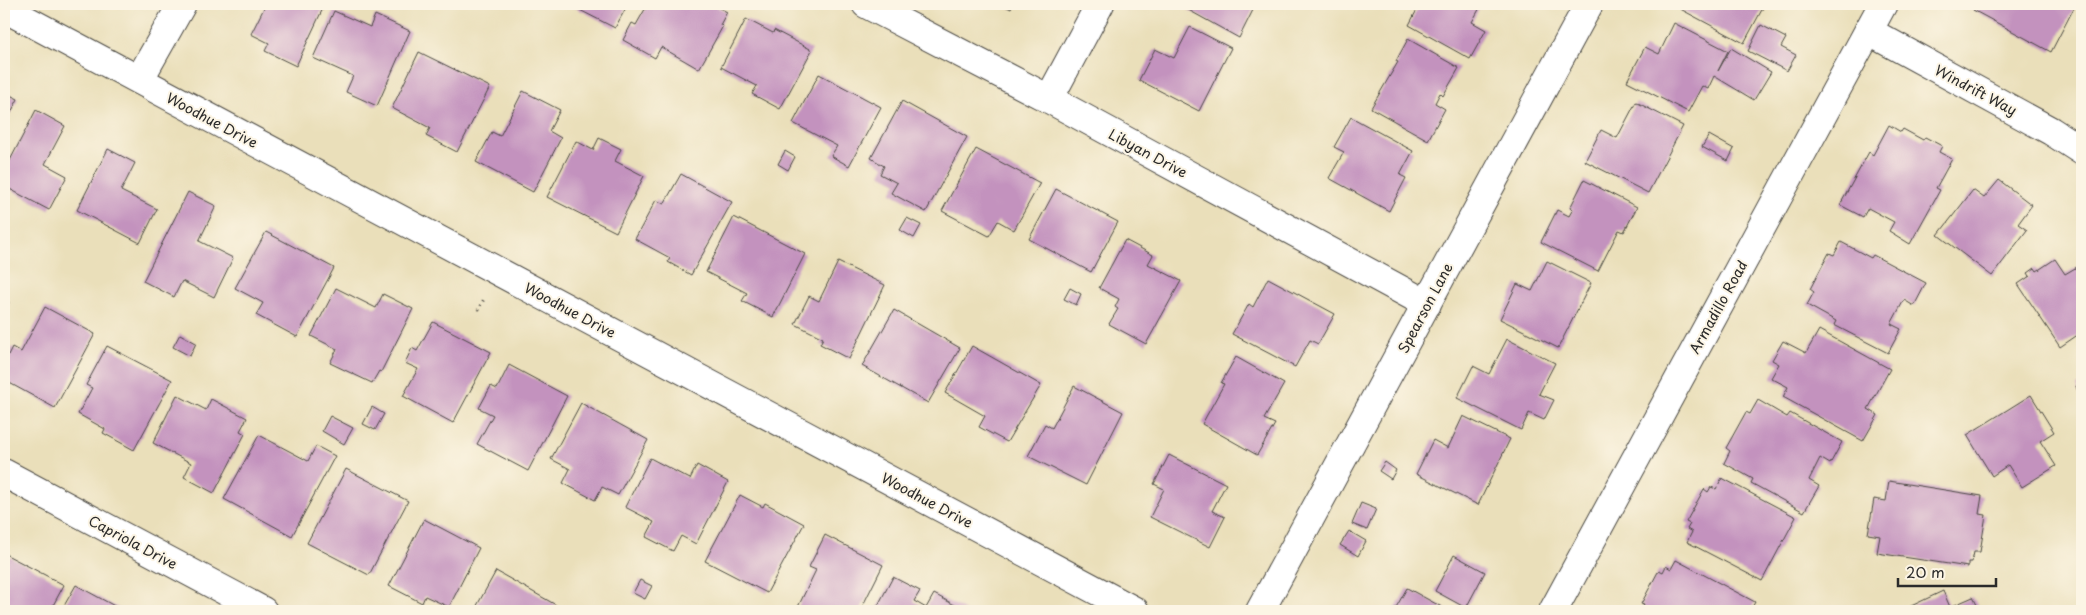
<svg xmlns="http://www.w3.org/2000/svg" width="2086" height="615" viewBox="0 0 2086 615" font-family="'Playpen Sans',sans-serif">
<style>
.building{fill:#c392be}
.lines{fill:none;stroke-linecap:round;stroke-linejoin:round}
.minor-casing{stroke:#484640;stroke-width:30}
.path{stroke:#484640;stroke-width:3;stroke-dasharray:1 4;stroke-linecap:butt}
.minor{stroke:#fff;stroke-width:28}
.labels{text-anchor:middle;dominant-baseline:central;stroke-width:4;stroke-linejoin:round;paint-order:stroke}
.street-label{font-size:14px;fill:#2b2b2b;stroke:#fcf5e5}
</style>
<rect width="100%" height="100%" fill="#fcf5e5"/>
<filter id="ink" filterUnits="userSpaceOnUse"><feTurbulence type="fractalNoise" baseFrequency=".02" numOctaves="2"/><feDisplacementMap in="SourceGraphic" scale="10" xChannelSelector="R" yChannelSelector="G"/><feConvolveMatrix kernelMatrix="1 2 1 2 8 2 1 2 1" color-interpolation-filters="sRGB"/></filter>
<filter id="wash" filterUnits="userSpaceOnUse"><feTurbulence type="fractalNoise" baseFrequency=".0096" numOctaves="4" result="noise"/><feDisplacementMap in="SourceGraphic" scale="20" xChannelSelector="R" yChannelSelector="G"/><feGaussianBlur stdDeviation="1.12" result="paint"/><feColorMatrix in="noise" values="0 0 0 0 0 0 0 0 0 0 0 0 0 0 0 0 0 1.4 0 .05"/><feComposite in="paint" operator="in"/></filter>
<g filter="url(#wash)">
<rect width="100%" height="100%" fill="#eadfba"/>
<g id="blocks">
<path class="building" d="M266 4H325L296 66 265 51 269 43 251 34Z
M568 4H628L615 28Z
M648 4H712L727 12 720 25 723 26 699 69 661 47 655 58 623 40 632 23 636 25Z
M1001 4H1013L1011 9Z
M1185 4H1245L1254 8 1239 38 1183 7Z
M1420 4H1482L1472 22 1486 30 1470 59 1409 25Z
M1671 4H1765L1744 43Z
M1977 4H2076L2051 52 1973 10Z
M334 11 370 27 375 15 410 31 377 106 346 92 353 76 313 58Z
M746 19 773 33 774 30 812 50 780 109 752 94 757 86 721 67Z
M1674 23 1728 51 1718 71 1731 48 1771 72 1754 100 1714 76 1708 89 1702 86 1688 112 1627 81 1645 47 1659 54Z
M1761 25 1786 38 1781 47 1796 55 1787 71 1748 51Z
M1190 27 1231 48 1199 111 1139 80 1155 49 1174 58Z
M1408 39 1459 68 1443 96 1440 93 1435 103 1445 109 1428 140 1371 108 1398 62 1396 61Z
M419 52 490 87 457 152 426 136 430 128 392 108Z
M819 74 881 107 849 166 831 156 837 146 793 123Z
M523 91 560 110 549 131 561 138 533 192 476 162 492 132 500 136Z
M4 92 18 99 4 126Z
M902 101 967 137 926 212 891 193 897 183 880 174 884 166 871 158Z
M1636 102 1683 126 1648 193 1585 161 1601 130 1617 138Z
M36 110 65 126 45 164 67 176 49 210 4 186V172Z
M1351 117 1413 151 1400 175 1406 178 1389 211 1329 178 1344 152 1334 147Z
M1889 125 1901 132 1903 129 1923 140 1925 137 1942 146 1939 152 1952 159 1936 188 1940 190 1910 244 1889 231 1894 222 1868 208 1863 217 1840 205 1869 152 1873 155Z
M1709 135 1734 149 1728 161 1702 147Z
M599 138 621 149 615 161 644 176 616 232 547 197 576 141 593 150Z
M108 149 135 163 121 191 157 209 140 243 77 210Z
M976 149 1040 183 1014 230 998 221 989 236 942 211Z
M785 151 795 157 788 170 778 164Z
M681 174 732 202 691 275 668 262 670 258 635 239 656 200 664 204Z
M1584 180 1637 207 1624 232 1619 230 1598 271 1541 242 1557 210 1569 216 1573 209 1570 208Z
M1999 180 2032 205 2018 224 2027 230 1992 276 1938 235 1973 190 1984 198Z
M1056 189 1118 222 1091 272 1029 239Z
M188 192 216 206 199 241 233 258 214 297 182 281 174 297 143 281Z
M734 217 805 254 773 317 742 301 747 293 706 272Z
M907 218 921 225 914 238 900 230Z
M266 232 334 268 297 337 256 315 263 303 235 288Z
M1125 240 1153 255 1148 264 1181 281 1146 344 1109 324 1118 309 1115 307 1119 299 1099 288Z
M1841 242 1871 258 1873 255 1926 283 1914 306 1904 300 1891 324 1901 329 1888 353 1834 325 1836 321 1807 305 1814 292 1810 289 1829 253 1834 255Z
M2055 259 2065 274 2082 264V332L2060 347 2018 284 2030 276 2028 273 2035 268 2037 271Z
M1547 261 1591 283 1558 348 1500 319 1517 284 1532 291Z
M838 262 885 285 849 359 820 344 823 338 795 324 809 296 819 301Z
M1268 278 1335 314 1318 344 1310 340 1295 367 1232 334 1249 304 1253 307Z
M336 288 376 308 383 294 413 309 381 372 379 371 372 383 330 363 337 349 311 336Z
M1070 288 1081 294 1076 305 1064 299Z
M4 299 9 302 4 314Z
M45 307 95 334 55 408 4 380V363L12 347 21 352Z
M894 310 960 348 928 403 862 366Z
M433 322 491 352 453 423 403 396 418 369 405 363 412 348 417 351Z
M1819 330 1890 369 1868 409 1878 415 1863 441 1783 397 1788 387 1771 378 1779 364 1772 360 1783 341 1806 353Z
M180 334 196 343 190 356 173 347Z
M1507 339 1555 363 1539 394 1554 400 1544 420 1529 413 1521 430 1457 398 1473 366 1489 374Z
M107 346 172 380 134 450 103 433 105 429 78 414 92 388 86 385Z
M972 346 1041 385 1007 442 979 427 985 416 945 393Z
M1236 357 1284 384 1264 419 1275 424 1257 455 1202 424 1224 384 1221 383Z
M509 365 567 396 528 471 477 444 493 415 479 408 491 386 497 389Z
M2082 384V404L2076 386Z
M1074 386 1123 412 1086 485 1028 456 1045 424 1052 428Z
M177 395 206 410 211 399 247 418 240 431 245 434 214 493 184 477 191 463 153 443Z
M2031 395 2054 432 2040 441 2056 466 2022 487 2008 465 1992 476 1967 435Z
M1758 400 1787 417 1790 413 1842 442 1830 464 1820 458 1809 480 1819 486 1804 512 1751 483 1753 479 1724 463 1730 451 1726 448 1746 412 1750 414Z
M581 403 648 440 618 495 602 487 595 500 563 483 570 469 551 459Z
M372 407 384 414 375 430 363 424Z
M330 416 353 428 344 444 322 431Z
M1463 416 1510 439 1478 505 1416 474 1433 440 1448 448Z
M259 435 308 461 316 446 335 456 292 536 224 499Z
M1169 455 1226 484 1212 511 1225 517 1210 547 1150 517 1164 489 1154 484Z
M650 458 690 479 697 465 728 482 696 544 681 536 673 551 646 537 654 522 625 507Z
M1385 462 1396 470 1391 479 1379 471Z
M346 469 408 501 369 575 307 543Z
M1722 478 1796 517 1762 581 1687 542 1692 532 1687 529 1690 524 1686 522 1704 489 1708 492 1711 487 1716 489Z
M1889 481 1982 496 1979 514 1986 515 1980 552H1974L1972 562H1968V567L1877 553 1880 536 1868 534 1874 499 1886 501Z
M740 495 763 507 765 503 804 524 767 593 705 561Z
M1361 503 1376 509 1367 530 1352 524Z
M424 519 479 548 449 607 425 596 422 603 389 586Z
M1349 531 1366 541 1358 556 1340 545Z
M825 535 883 565 860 611H796L816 570 809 567Z
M5 554 64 585 50 611H4Z
M1454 555 1485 572 1466 608 1435 591Z
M1676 560 1755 602 1750 611H1641L1644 605 1641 604 1659 570 1663 572 1666 566 1671 569Z
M496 571 556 605 553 611H474Z
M893 577 920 591 914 601 926 608 934 594 966 611H875Z
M640 580 652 586 645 599 633 593Z
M76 585 120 609 123 611H61Z
M1407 588 1449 611H1394Z
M1943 591 1950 607 1973 597 1980 611H1911L1909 607Z"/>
</g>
</g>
<g filter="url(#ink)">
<use href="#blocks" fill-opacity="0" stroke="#484640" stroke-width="1"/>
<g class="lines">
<defs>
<path id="minor" d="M866 4 1049 99 1427 304
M4 8 1135 611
M1868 31 2051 131 2082 151
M139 80 182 4
M1049 99 1100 4
M4 473 263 611
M1260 611 1589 4
M1553 611 1883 4"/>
</defs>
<use href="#minor" class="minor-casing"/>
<path class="path" d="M478 310 484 299"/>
<use href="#minor" class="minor"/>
</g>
</g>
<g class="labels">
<g class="street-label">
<text transform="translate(1976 90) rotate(28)">Windrift Way</text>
<text transform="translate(212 120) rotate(28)">Woodhue Drive</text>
<text transform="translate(1148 153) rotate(28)">Libyan Drive</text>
<text transform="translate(1718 307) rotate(-61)">Armadillo Road</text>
<text transform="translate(1425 308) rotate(-62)">Spearson Lane</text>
<text transform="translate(570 310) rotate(28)">Woodhue Drive</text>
<text transform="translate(927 500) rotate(28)">Woodhue Drive</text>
<text transform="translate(133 542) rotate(28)">Capriola Drive</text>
</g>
</g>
<rect width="2086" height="615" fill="none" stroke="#fcf5e5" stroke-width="20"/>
<path d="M1898 578v8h98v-8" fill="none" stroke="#2b2b2b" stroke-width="2.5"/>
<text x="1906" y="578" font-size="15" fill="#2b2b2b" stroke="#fcf5e5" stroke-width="4" paint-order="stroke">20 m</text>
</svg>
